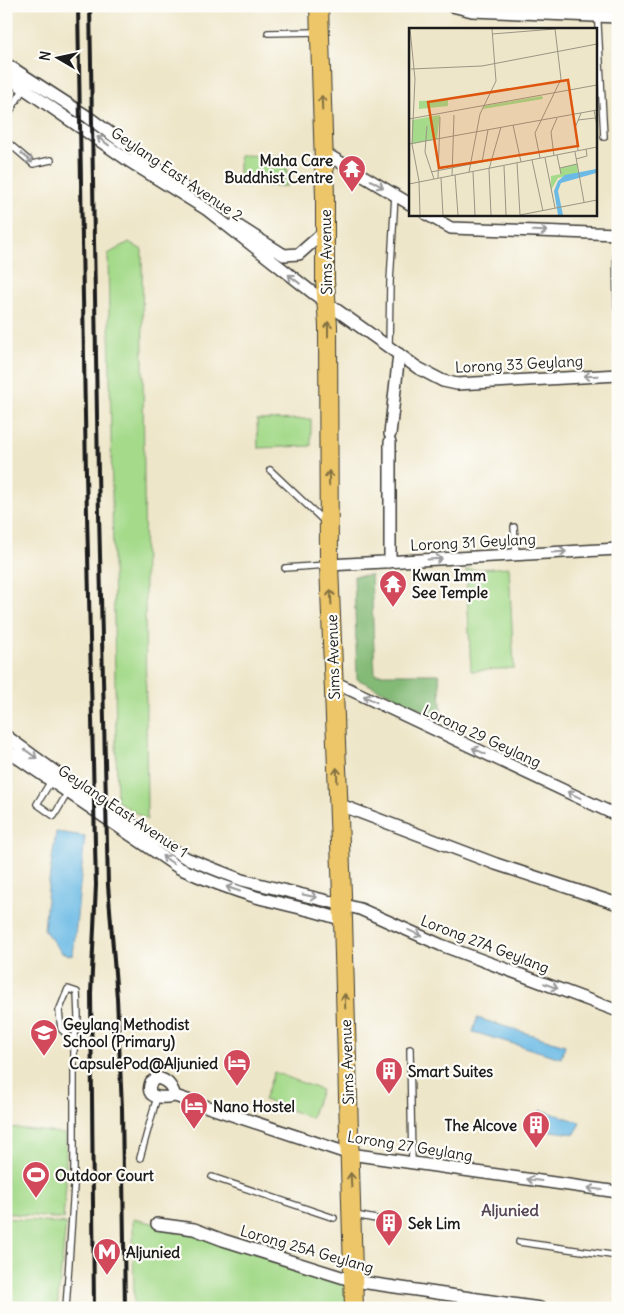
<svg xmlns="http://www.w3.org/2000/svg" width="624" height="1314" viewBox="0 0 624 1314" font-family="Delius,sans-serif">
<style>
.green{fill:#a4da8a;stroke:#607b53}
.forest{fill:#83ba76;stroke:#506b49}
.water{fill:#6abae5;stroke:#436b80}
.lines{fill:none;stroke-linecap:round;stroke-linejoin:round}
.service-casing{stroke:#3c3a36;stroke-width:8}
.minor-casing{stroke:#3c3a36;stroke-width:14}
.primary-casing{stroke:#3c3a36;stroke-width:20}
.service{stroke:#fff;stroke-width:5.5}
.minor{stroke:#fff;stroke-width:11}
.primary{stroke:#ecc669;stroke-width:18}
.rail{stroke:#1c1c1c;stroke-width:4}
.oneway{stroke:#847142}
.oneway2{stroke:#999}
.labels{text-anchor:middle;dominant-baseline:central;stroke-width:4.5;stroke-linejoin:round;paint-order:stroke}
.poi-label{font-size:15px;font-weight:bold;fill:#1c1c1c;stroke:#fdfcf7;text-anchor:start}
.street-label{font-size:15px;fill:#1c1c1c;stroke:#fdfcf7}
.neighbourhood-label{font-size:16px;font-weight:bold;fill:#574857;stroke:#fdfcf7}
.inset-road{fill:none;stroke:#9a9584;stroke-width:1}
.view{fill:#de560d;fill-opacity:0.15;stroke:#de560d;stroke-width:2.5}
.inset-edge{fill:none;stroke:#1c1c1c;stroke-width:2.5}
</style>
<rect width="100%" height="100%" fill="#fdfcf7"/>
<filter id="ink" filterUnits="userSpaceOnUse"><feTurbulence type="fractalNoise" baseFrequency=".02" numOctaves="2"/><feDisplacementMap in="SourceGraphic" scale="10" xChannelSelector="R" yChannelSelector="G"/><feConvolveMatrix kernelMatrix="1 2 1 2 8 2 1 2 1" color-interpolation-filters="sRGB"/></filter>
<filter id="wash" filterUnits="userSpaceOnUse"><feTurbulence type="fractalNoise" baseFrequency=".0096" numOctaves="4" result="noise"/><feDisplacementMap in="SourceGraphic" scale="20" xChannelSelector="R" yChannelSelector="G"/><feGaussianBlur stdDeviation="1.12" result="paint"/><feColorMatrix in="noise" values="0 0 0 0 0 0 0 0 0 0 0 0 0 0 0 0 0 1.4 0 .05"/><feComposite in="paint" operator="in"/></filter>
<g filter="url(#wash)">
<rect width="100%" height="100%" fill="#eee6c9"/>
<path class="green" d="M239 155 287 156V186H239Z
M129 242 142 250 147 820 117 801 108 254Z
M311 419V446L258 448 257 420Z
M509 567 514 668 471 671 466 570Z
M274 1072 321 1090 311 1118 264 1100Z
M8 1127 66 1134V1185L63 1219 6 1213V1146Z
M6 1218 66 1224 57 1308H6Z
M133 1219 157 1224 354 1281V1308H134Z"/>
<path class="forest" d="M371 575 375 674H439L442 719 357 679 354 576Z"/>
<path class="water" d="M56 832 85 836 73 956 61 952 44 930 48 888Z
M477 1018 565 1045 561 1058 473 1032Z
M541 1110 580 1122 575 1134 536 1129Z"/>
</g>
<g filter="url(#ink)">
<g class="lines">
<defs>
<path id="service" d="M597 6 604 137
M268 33 318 32
M6 118 24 88
M6 141 33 164 51 160
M616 233 617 308
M389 348 390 282 395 195
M270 470 326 523
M514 527 516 553
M285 568 327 565
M51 781 37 804 54 816 68 792
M410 1049 412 1163
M140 1158 157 1097
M212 1177 334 1218
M355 1215 386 1221
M519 1242 618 1256
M66 1308 74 1186V1041L78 1017 77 992 68 989 59 1011 61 1029 74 1041"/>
<path id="minor" d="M452 6 472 11 618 17
M6 64 88 117 183 187
M6 76 129 161 206 209 313 293 418 368 443 381 457 384 618 375
M323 152 410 204
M426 214 451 228 618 234
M235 224 284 255 299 254 325 231
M390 434 399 354
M390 442V562
M329 565 618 549
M334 682 618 816
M6 736 91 798 186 858 242 880 360 909 441 945 618 1011
M6 750 179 868C204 879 230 889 256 897 285 905 315 910 343 920
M338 804 496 864 618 904
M175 1096C172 1087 168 1080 157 1078L151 1082C144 1100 163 1098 175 1096L350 1154 618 1192
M157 1224 194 1229 223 1240 354 1281 540 1308"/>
<path id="primary" d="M319 6 325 197V281L328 326 329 565 343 920 354 1308"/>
</defs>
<use href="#service" class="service-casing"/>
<use href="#minor" class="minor-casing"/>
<use href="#primary" class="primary-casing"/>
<use href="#service" class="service"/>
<use href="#minor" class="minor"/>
<use href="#primary" class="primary"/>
<path class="rail" d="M78 6 86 473 96 885 91 993 94 1308
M90 6 98 473 108 885 117 998 122 1108 125 1308"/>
</g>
<defs><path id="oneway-shaft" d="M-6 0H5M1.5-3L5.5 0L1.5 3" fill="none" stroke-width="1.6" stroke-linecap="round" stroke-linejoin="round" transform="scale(1.25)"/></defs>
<g class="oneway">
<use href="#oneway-shaft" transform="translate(322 103) rotate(-92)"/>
<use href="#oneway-shaft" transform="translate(328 329) rotate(-90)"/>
<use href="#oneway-shaft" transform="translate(329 478) rotate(-91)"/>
<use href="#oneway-shaft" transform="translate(331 597) rotate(-93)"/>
<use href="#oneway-shaft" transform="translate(337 775) rotate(-92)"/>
<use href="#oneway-shaft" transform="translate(345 1001) rotate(-92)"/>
<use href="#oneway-shaft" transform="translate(351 1180) rotate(-93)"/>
</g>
<g class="oneway2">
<use href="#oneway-shaft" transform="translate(103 141) rotate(-144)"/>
<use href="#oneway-shaft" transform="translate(27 158) rotate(40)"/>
<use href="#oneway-shaft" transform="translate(377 184) rotate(31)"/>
<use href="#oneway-shaft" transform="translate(540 231) rotate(2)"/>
<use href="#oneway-shaft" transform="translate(294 279) rotate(-142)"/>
<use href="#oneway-shaft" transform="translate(591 376) rotate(178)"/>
<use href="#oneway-shaft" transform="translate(559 552) rotate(-3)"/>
<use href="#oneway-shaft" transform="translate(435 559) rotate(-3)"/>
<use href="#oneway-shaft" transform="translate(370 699) rotate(-153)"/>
<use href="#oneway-shaft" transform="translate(479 751) rotate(-155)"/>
<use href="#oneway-shaft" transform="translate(31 754) rotate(36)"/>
<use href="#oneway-shaft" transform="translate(574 795) rotate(-155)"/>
<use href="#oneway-shaft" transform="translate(168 860) rotate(-145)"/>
<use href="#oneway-shaft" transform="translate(233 889) rotate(-161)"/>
<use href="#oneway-shaft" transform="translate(310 896) rotate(12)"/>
<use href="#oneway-shaft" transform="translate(415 933) rotate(24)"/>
<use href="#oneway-shaft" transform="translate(551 986) rotate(21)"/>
<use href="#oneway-shaft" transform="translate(534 1180) rotate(-172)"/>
<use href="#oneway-shaft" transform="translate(595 1189) rotate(-172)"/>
</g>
</g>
<defs>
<symbol id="temple-pin" viewBox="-11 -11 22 30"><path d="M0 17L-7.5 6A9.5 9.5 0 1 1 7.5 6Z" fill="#d1495b" stroke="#fdfcf7"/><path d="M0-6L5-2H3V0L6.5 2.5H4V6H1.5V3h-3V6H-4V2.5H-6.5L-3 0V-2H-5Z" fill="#fff"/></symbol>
<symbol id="school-pin" viewBox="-11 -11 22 30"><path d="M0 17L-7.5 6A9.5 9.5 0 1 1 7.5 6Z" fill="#d1495b" stroke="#fdfcf7"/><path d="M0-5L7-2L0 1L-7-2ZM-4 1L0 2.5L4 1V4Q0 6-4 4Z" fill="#fff"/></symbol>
<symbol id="hotel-pin" viewBox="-11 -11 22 30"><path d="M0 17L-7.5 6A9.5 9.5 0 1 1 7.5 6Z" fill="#d1495b" stroke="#fdfcf7"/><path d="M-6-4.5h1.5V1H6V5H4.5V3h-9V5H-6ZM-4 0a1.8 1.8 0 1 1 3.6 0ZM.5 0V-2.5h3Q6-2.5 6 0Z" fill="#fff"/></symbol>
<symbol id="building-pin" viewBox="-11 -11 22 30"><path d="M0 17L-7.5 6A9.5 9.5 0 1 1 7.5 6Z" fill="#d1495b" stroke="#fdfcf7"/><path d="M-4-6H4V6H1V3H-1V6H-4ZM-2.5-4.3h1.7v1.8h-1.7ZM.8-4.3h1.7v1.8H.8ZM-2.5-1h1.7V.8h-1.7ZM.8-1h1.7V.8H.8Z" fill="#fff"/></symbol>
<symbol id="stadium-pin" viewBox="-11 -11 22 30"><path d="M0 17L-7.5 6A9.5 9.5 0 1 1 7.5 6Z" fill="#d1495b" stroke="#fdfcf7"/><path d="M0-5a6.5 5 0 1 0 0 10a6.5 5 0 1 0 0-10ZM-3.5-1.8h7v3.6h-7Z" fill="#fff"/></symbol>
<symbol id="metro-pin" viewBox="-11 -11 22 30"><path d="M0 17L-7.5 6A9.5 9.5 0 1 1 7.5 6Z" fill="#d1495b" stroke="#fdfcf7"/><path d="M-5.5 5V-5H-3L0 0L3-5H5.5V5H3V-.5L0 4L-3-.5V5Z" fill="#fff"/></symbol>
</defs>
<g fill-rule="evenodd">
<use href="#temple-pin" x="336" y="153" width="32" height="43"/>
<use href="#temple-pin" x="377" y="568" width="32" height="43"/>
<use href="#school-pin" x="28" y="1017" width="32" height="43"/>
<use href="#hotel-pin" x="221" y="1047" width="32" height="43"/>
<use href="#building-pin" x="373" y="1055" width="32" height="43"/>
<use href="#hotel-pin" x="178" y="1090" width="32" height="43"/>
<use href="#building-pin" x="520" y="1109" width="32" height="43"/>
<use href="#stadium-pin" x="20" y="1159" width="32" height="43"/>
<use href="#building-pin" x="373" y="1207" width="32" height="43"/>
<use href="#metro-pin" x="91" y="1236" width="32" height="43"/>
</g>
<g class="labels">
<g class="poi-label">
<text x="333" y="160" text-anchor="end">Maha Care<tspan x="333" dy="17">Buddhist Centre</tspan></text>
<text x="412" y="575">Kwan Imm<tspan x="412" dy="17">See Temple</tspan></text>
<text x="63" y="1024">Geylang Methodist<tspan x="63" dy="17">School (Primary)</tspan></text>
<text x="218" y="1063" text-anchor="end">CapsulePod@Aljunied</text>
<text x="408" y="1071">Smart Suites</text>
<text x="213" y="1106">Nano Hostel</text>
<text x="517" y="1125" text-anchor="end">The Alcove</text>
<text x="55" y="1175">Outdoor Court</text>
<text x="408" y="1223">Sek Lim</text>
<text x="126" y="1252">Aljunied</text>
</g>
<g class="street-label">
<text transform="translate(177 174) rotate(34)">Geylang East Avenue 2</text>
<text transform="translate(326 252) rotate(-91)">Sims Avenue</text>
<text transform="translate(519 364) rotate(-3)">Lorong 33 Geylang</text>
<text transform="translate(473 542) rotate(-3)">Lorong 31 Geylang</text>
<text transform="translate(333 657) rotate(-92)">Sims Avenue</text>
<text transform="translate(482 736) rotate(25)">Lorong 29 Geylang</text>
<text transform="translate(123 811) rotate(34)">Geylang East Avenue 1</text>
<text transform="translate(485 944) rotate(21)">Lorong 27A Geylang</text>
<text transform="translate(347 1062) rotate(-92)">Sims Avenue</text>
<text transform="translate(410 1146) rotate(9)">Lorong 27 Geylang</text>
<text transform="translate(307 1249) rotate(16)">Lorong 25A Geylang</text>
</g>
<g class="neighbourhood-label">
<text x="510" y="1210">Aljunied</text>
</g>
</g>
<g transform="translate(409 28)">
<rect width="188" height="188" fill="#eee6c9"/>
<path d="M133 68 134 71 74 81 75 78ZM39 72V78L10 81V73ZM31 87 28 111 3 116V92ZM168 136 169 145 149 150 142 162V148L152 146 151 140Z" fill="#a4da8a"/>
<path d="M187 141V145L152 155 149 163 154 187H149L145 163 149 153 156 147Z" fill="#6abae5"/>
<path class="inset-road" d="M1 1 6 51 3 116 10 153 11 187M83 6 146 1M2 41 73 38 188 16M185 82 188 98M0 91 188 57M169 92 186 90M104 97 112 134M18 98 16 124 25 151M0 116 188 82M169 122 166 100 172 85M166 124 175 174M148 127 152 146M145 128 142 104 148 90M131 130 126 105 152 51 146 1M136 130 146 180M167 131 178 128 177 121M123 132 134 183M73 134 79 102M108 135 111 187M95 138 97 187M151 140 168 136M22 144 82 132M60 144 71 86 87 53 83 1M64 144 66 187M46 147 49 187M43 148 45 87M29 150 31 89M32 150 34 187M0 156 188 119M82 187 80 141 92 99M111 187 188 172"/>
<path class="view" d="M159 52 169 118 30 140 19 74Z"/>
<rect width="188" height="188" class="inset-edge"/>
</g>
<rect width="624" height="1314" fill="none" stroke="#fdfcf7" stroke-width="25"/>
<g transform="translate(58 58) rotate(279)" stroke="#fdfcf7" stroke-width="4" paint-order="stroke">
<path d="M0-4L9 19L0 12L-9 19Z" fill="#1c1c1c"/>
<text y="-8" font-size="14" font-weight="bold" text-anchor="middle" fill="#1c1c1c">N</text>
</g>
</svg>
